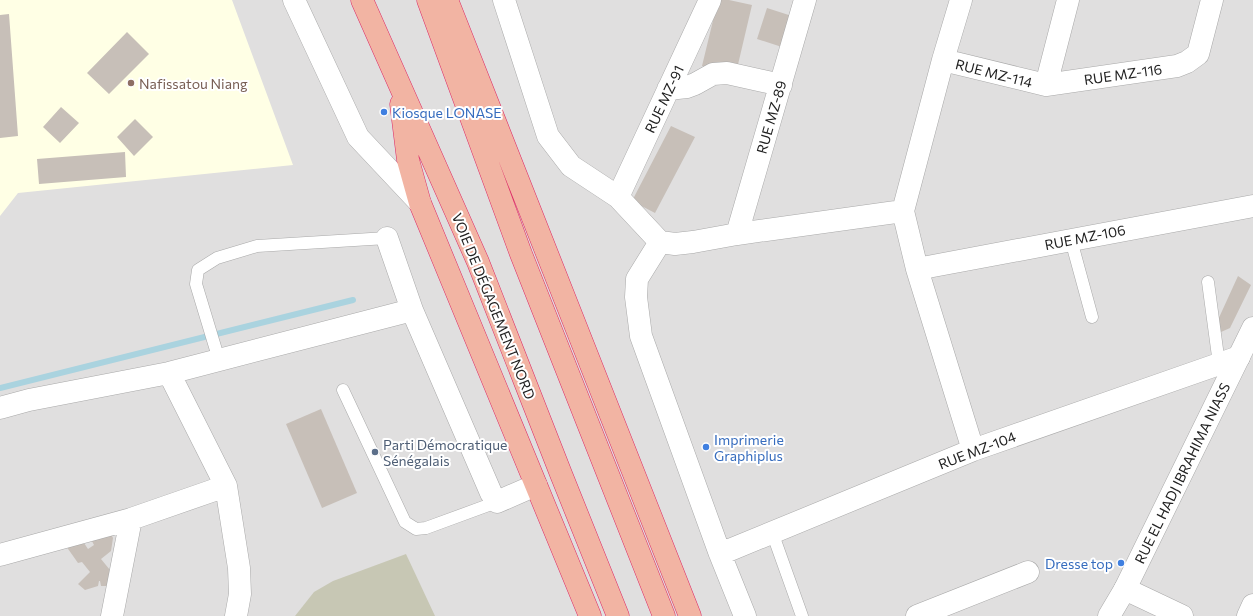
<svg xmlns="http://www.w3.org/2000/svg" width="1253" height="616" viewBox="0 0 1253 616" font-family="Commissioner,sans-serif">
<style>
.residential{fill:#e0dfdf}
.education{fill:#ffffe5}
.construction{fill:#c7c7b4}
.lines{fill:none;stroke-linecap:round;stroke-linejoin:round}
.stream{stroke:#aad3df;stroke-width:6}
.building{fill:#c7bfb8}
.service-casing{stroke:#a9a9a9;stroke-width:13}
.minor-casing{stroke:#a9a9a9;stroke-width:23}
.tertiary-casing{stroke:#a9a9a9;stroke-width:23}
.trunk-casing{stroke:#dc2a67;stroke-width:23}
.service{stroke:#fff;stroke-width:12}
.minor{stroke:#fff;stroke-width:22}
.tertiary{stroke:#fff;stroke-width:22}
.trunk{stroke:#f2b4a3;stroke-width:22}
.education-dot{fill:#8d6e63;stroke:#fff;stroke-width:1.5}
.shop-dot{fill:#3f7fe0;stroke:#fff;stroke-width:1.5}
.service-dot{fill:#5c6f8a;stroke:#fff;stroke-width:1.5}
.labels{text-anchor:middle;dominant-baseline:central;stroke-width:4;stroke-linejoin:round;paint-order:stroke}
.street-label{font-size:14px;fill:#222;stroke:#fff}
.education-label{font-size:14px;fill:#785e54;stroke:#fff;text-anchor:start}
.shop-label{font-size:14px;fill:#366cbe;stroke:#fff;text-anchor:start}
.service-label{font-size:14px;fill:#4e5e75;stroke:#fff;text-anchor:start}
</style>
<rect width="100%" height="100%" fill="#f2efe9"/>
<path class="residential" d="M0 0H1253V616H0Z"/>
<path class="education" d="M0 0H232L293 165 18 193 0 216Z"/>
<path class="construction" d="M406 554 435 616H295L314 592 333 581Z"/>
<g class="lines">
<path class="stream" d="M0 388 353 300"/>
</g>
<path class="building" d="M718 0H729L752 5 736 73 702 66Z
M767 8 795 17 785 48 757 39Z
M9 14 18 136 0 138V15Z
M127 32 149 54 109 94 87 73Z
M61 107 79 123 60 143 43 127Z
M135 119 153 137 134 156 117 137Z
M671 126 695 137 655 213 632 201Z
M125 152 126 177 39 184 37 159Z
M1238 276 1251 285 1230 328 1221 332 1217 322Z
M321 409 357 493 322 508 286 424Z
M111 534 113 538 111 551 101 559 110 570 108 586H101L100 581H99L98 586 85 590 78 584 90 572 82 562 78 563 66 546 82 540 88 549 94 545 91 539Z"/>
<g class="lines">
<defs>
<path id="service" d="M1071 240 1092 317
M1208 282 1219 364
M219 360 196 284 198 270 217 258 257 246 387 238
M343 390 405 522 416 529 426 528 497 502
M772 532 802 616"/>
<path id="minor" d="M294 0 358 137 420 203
M504 0 548 136 571 166 618 197 660 242 675 244 693 242 737 234 903 211
M961 0 943 60 903 211 917 269 973 450
M943 60 1046 85 1177 66 1187 62 1198 54 1212 0
M1046 85 1068 0
M668 89 687 87 695 84 713 74 727 73 781 85
M618 197 710 0
M737 234 805 0
M387 238 412 310 491 493 497 502 536 485
M660 242 637 279 636 297 641 336 720 554 745 616
M917 269 1253 206
M169 373 226 486 239 568 240 594 236 616
M0 408 29 400 169 373 412 310
M720 554 973 450 1239 357
M0 555 131 519 226 486
M1125 589 1182 616
M112 616 131 519
M917 616 1028 572
M1248 616 1253 605"/>
<path id="tertiary" d="M1109 616 1125 589 1253 328"/>
<path id="trunk" d="M362 0 478 262 561 474 618 616
M428 0 521 254 664 616
M447 0 690 616
M401 104 408 160 420 203 590 616"/>
</defs>
<use href="#service" class="service-casing"/>
<use href="#minor" class="minor-casing"/>
<use href="#tertiary" class="tertiary-casing"/>
<use href="#trunk" class="trunk-casing"/>
<use href="#service" class="service"/>
<use href="#minor" class="minor"/>
<use href="#tertiary" class="tertiary"/>
<use href="#trunk" class="trunk"/>
</g>
<circle class="education-dot" cx="131" cy="83" r="4"/>
<g class="shop-dot">
<circle cx="384" cy="112" r="4"/>
<circle cx="706" cy="447" r="4"/>
<circle cx="1121" cy="563" r="4"/>
</g>
<circle class="service-dot" cx="375" cy="452" r="4"/>
<g class="labels">
<g class="street-label">
<text transform="translate(994 73) rotate(14)">RUE MZ-114</text>
<text transform="translate(1123 74) rotate(-8)">RUE MZ-116</text>
<text transform="translate(664 99) rotate(-65)">RUE MZ-91</text>
<text transform="translate(771 117) rotate(-74)">RUE MZ-89</text>
<text transform="translate(1085 237) rotate(-11)">RUE MZ-106</text>
<text transform="translate(494 306) rotate(68)">VOIE DE DÉGAGEMENT NORD</text>
<text transform="translate(977 450) rotate(-21)">RUE MZ-104</text>
<text transform="translate(1182 473) rotate(-64)">RUE EL HADJ IBRAHIMA NIASS</text>
</g>
<g class="education-label">
<text x="139" y="83">Nafissatou Niang</text>
</g>
<g class="shop-label">
<text x="392" y="112">Kiosque LONASE</text>
<text x="714" y="439">Imprimerie<tspan x="714" dy="16">Graphiplus</tspan></text>
<text x="1113" y="563" text-anchor="end">Dresse top</text>
</g>
<g class="service-label">
<text x="383" y="444">Parti Démocratique<tspan x="383" dy="16">Sénégalais</tspan></text>
</g>
</g>
</svg>
